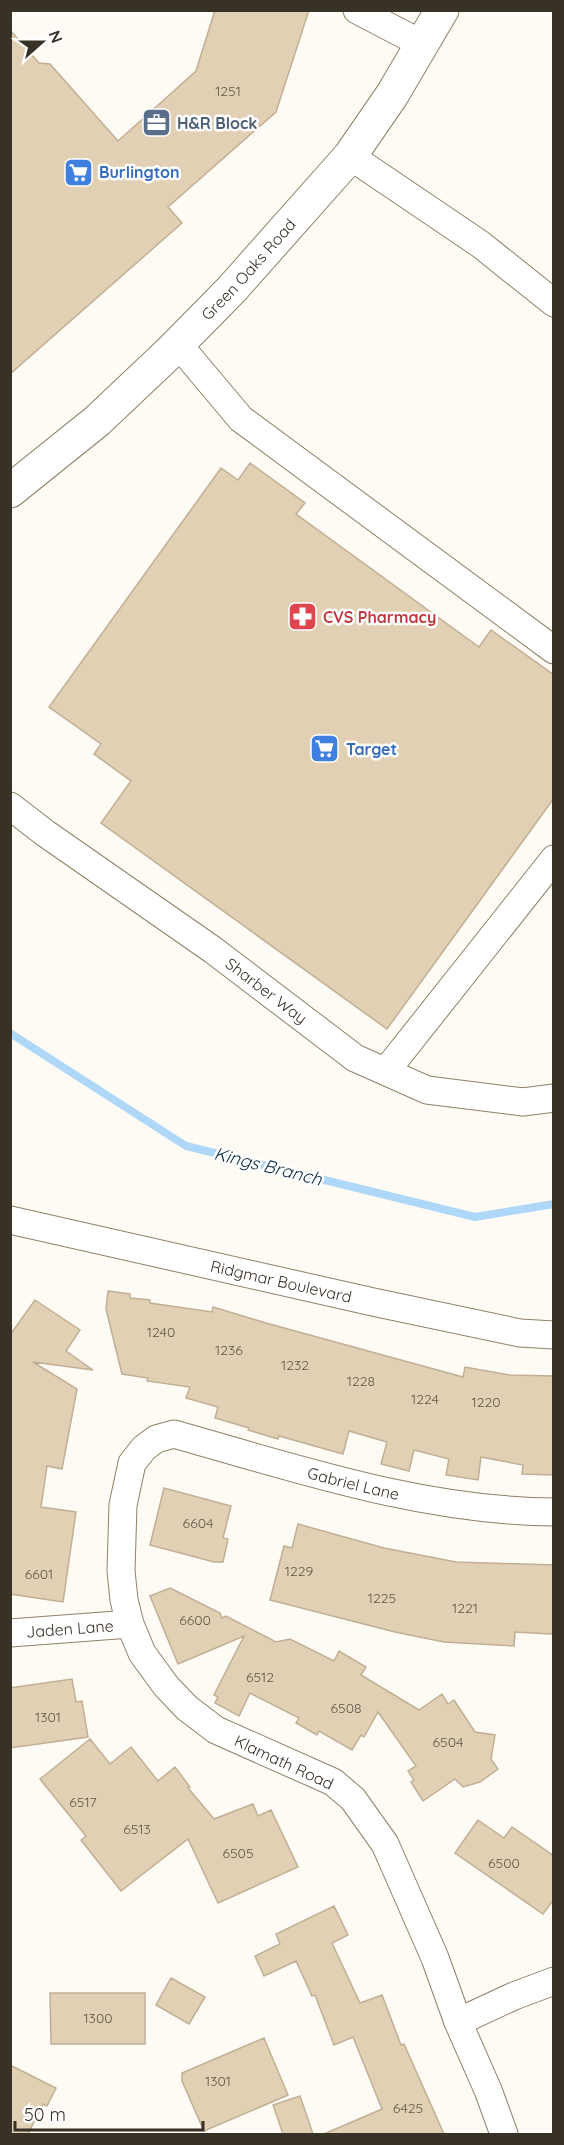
<svg xmlns="http://www.w3.org/2000/svg" width="564" height="2145" viewBox="0 0 564 2145" font-family="Quicksand,sans-serif">
<style>
.lines{fill:none;stroke-linecap:round;stroke-linejoin:round}
.stream{stroke:#afd8f8;stroke-width:8}
.building{fill:#e2d0b5;stroke:#c1af95;stroke-width:1.5}
.minor-casing{stroke:#908067;stroke-width:29}
.major-casing{stroke:#908067;stroke-width:35}
.minor{stroke:#fff;stroke-width:27}
.major{stroke:#fff;stroke-width:33}
.labels{text-anchor:middle;dominant-baseline:central;stroke-width:5;stroke-linejoin:round;paint-order:stroke}
.number-label{font-size:14px;fill:#62594a}
.service-label{font-size:16px;font-weight:bold;fill:#4e5e75;stroke:#fff;text-anchor:start}
.shop-label{font-size:16px;font-weight:bold;fill:#366cbe;stroke:#fff;text-anchor:start}
.street-label{font-size:16px;fill:#383126;stroke:#fff}
.health-label{font-size:16px;font-weight:bold;fill:#be3a42;stroke:#fff;text-anchor:start}
.water-label{font-size:18px;font-style:italic;fill:#0e2d43;stroke:#fff}
</style>
<rect width="100%" height="100%" fill="#fefbf5"/>
<g class="lines">
<path class="stream" d="M10 1033 186 1146 475 1217 554 1204"/>
</g>
<path class="building" d="M215 10H309L276 112 168 207 182 223 10 374V30L39 63 50 64 118 141 196 71Z
M250 463 305 503 296 514 479 647 491 630 554 675V798L387 1029 101 823 131 781 94 754 101 744 49 707 221 468 238 480Z
M108 1291 130 1294V1298L150 1300V1303L212 1312 213 1307 266 1323 463 1377 465 1367 510 1375 554 1376V1475L522 1474 523 1465 481 1457 478 1480 446 1475 449 1459 414 1450 409 1471 381 1464 387 1442 349 1431 343 1454 279 1436 278 1439 248 1430 249 1428 215 1418 218 1407 186 1398 190 1387 147 1381 148 1378 122 1374 106 1309Z
M35 1300 80 1330 66 1351 93 1370 33 1362 77 1389 62 1469 47 1466 41 1507 76 1512 63 1602 10 1594V1335Z
M164 1488 231 1506 223 1538 228 1539 223 1562H214L150 1545Z
M298 1524 384 1548 456 1562 554 1565V1631L551 1634 515 1632 514 1646 444 1642 395 1632 270 1600 284 1546 292 1548Z
M170 1588 220 1613 222 1618 226 1616 276 1642 290 1639 334 1661 339 1651 366 1667 361 1675 419 1710 442 1694 448 1704 454 1700 475 1732 495 1735 491 1759 498 1769 480 1782 463 1787 455 1779 423 1801 411 1782 414 1780 408 1771 416 1766 378 1712 364 1737 361 1735 352 1750 319 1731 317 1735 296 1723 299 1718 250 1693 239 1716 215 1703 218 1697 214 1695 244 1636 178 1664 150 1596Z
M72 1679 76 1702 82 1701 88 1737 10 1748V1688Z
M90 1739 110 1764 131 1747 158 1781 175 1767 190 1787 188 1788 214 1819 253 1804 258 1816 271 1810 298 1867 218 1903 188 1839 121 1891 81 1840 86 1836 40 1779Z
M478 1820 504 1838 512 1827 554 1856V1899L543 1914 455 1853Z
M334 1906 348 1935 332 1943 360 2003 382 1995 401 2045 404 2044 444 2134H324L382 2109 353 2037 334 2045 315 1995 312 1996 296 1961 264 1976 255 1956 280 1944 276 1934Z
M171 1978 205 1997 189 2024 156 2005Z
M50 1993H145V2044H51Z
M264 2038 288 2095 204 2131 182 2081V2073Z
M10 2065 56 2088 47 2106 43 2104 28 2134H10Z
M300 2096 313 2134H283L273 2105Z"/>
<g class="lines">
<defs>
<g id="minor">
<path d="M357 10 422 44"/>
<path d="M350 156 480 244 554 303"/>
<path d="M178 344 241 419 554 650"/>
<path id="s1" d="M10 806 45 833 213 950 355 1058 427 1090 523 1102 554 1098"/>
<path d="M386 1071 554 859"/>
<path id="s2" d="M10 1220 373 1302 520 1333 554 1335"/>
<path id="s3" d="M10 1633 130 1624"/>
<path d="M458 2022 514 1996 554 1981"/>
<path id="s4" d="M504 2134 488 2090 458 2022 435 1958 385 1844 353 1799 333 1782 216 1730 187 1708 166 1686 142 1653 130 1624 124 1600 121 1571 123 1505 132 1463 144 1448 156 1439 174 1434C298 1469 423 1511 554 1512"/>
</g>
<g id="major">
<path id="s5" d="M10 491 97 421 170 352 232 289 350 156 392 95 442 10"/>
</g>
</defs>
<use href="#minor" class="minor-casing"/>
<use href="#major" class="major-casing"/>
<use href="#minor" class="minor"/>
<use href="#major" class="major"/>
</g>
<defs>
<symbol id="office-square" viewBox="-11 -11 22 22"><rect x="-9" y="-9" width="18" height="18" rx="4" fill="#5c6f8a" stroke="#fff"/><path d="M-6-3h4V-5.5h4V-3h4V5H-6ZM-1-4.5V-3h2v-1.5ZM-6 0V1H6V0Z" fill="#fff"/></symbol>
<symbol id="supermarket-square" viewBox="-11 -11 22 22"><rect x="-9" y="-9" width="18" height="18" rx="4" fill="#3f7fe0" stroke="#fff"/><path d="M-6-5.5h2.5l.6 2H6L4.5 2H-2.5L-4.4-4H-6ZM-1.5 3.2a1.3 1.3 0 1 0 .1 0ZM3 3.2a1.3 1.3 0 1 0 .1 0Z" fill="#fff"/></symbol>
<symbol id="pharmacy-square" viewBox="-11 -11 22 22"><rect x="-9" y="-9" width="18" height="18" rx="4" fill="#e0444e" stroke="#fff"/><path d="M-2-6h4v4h4v4h-4v4h-4v-4h-4v-4h4Z" fill="#fff"/></symbol>
</defs>
<g fill-rule="evenodd">
<use href="#office-square" x="140" y="106" width="33" height="33"/>
<use href="#supermarket-square" x="62" y="156" width="33" height="33"/>
<use href="#pharmacy-square" x="286" y="600" width="33" height="33"/>
<use href="#supermarket-square" x="308" y="732" width="33" height="33"/>
</g>
<g class="labels">
<g class="number-label">
<text x="228" y="91">1251</text>
<text x="161" y="1332">1240</text>
<text x="229" y="1350">1236</text>
<text x="295" y="1365">1232</text>
<text x="361" y="1381">1228</text>
<text x="425" y="1399">1224</text>
<text x="486" y="1402">1220</text>
<text x="198" y="1523">6604</text>
<text x="299" y="1571">1229</text>
<text x="39" y="1574">6601</text>
<text x="382" y="1598">1225</text>
<text x="465" y="1608">1221</text>
<text x="195" y="1620">6600</text>
<text x="260" y="1677">6512</text>
<text x="346" y="1708">6508</text>
<text x="48" y="1717">1301</text>
<text x="448" y="1742">6504</text>
<text x="83" y="1802">6517</text>
<text x="137" y="1829">6513</text>
<text x="238" y="1853">6505</text>
<text x="504" y="1863">6500</text>
<text x="98" y="2018">1300</text>
<text x="218" y="2081">1301</text>
<text x="408" y="2108">6425</text>
</g>
<g class="service-label">
<text x="177" y="123">H&amp;R Block</text>
</g>
<g class="shop-label">
<text x="99" y="172">Burlington</text>
<text x="346" y="749">Target</text>
</g>
<g class="street-label">
<text stroke="none"><textPath href="#s5" startOffset="326">Green Oaks Road</textPath></text>
<text stroke="none"><textPath href="#s1" startOffset="316">Sharber Way</textPath></text>
<text stroke="none"><textPath href="#s2" startOffset="278">Ridgmar Boulevard</textPath></text>
<text stroke="none"><textPath href="#s4" startOffset="1064">Gabriel Lane</textPath></text>
<text stroke="none"><textPath href="#s3" startOffset="60">Jaden Lane</textPath></text>
<text transform="translate(284 1762) rotate(25)">Klamath Road</text>
</g>
<g class="health-label">
<text x="323" y="617">CVS Pharmacy</text>
</g>
<g class="water-label">
<text transform="translate(268 1166) rotate(14)">Kings Branch</text>
</g>
</g>
<rect width="564" height="2145" fill="none" stroke="#383126" stroke-width="24"/>
<g transform="translate(42 42) rotate(69)" stroke="#ffffff" stroke-width="4.5" paint-order="stroke">
<path d="M0-4.5L10 22L0 15L-10 22Z" fill="#383126"/>
<text y="-9" font-size="16" font-weight="bold" text-anchor="middle" fill="#383126">N</text>
</g>
<path d="M15 2121v9h188v-9" fill="none" stroke="#383126" stroke-width="3"/>
<text x="24" y="2121" font-size="18" fill="#383126" stroke="#ffffff" stroke-width="4.5" paint-order="stroke">50 m</text>
</svg>
